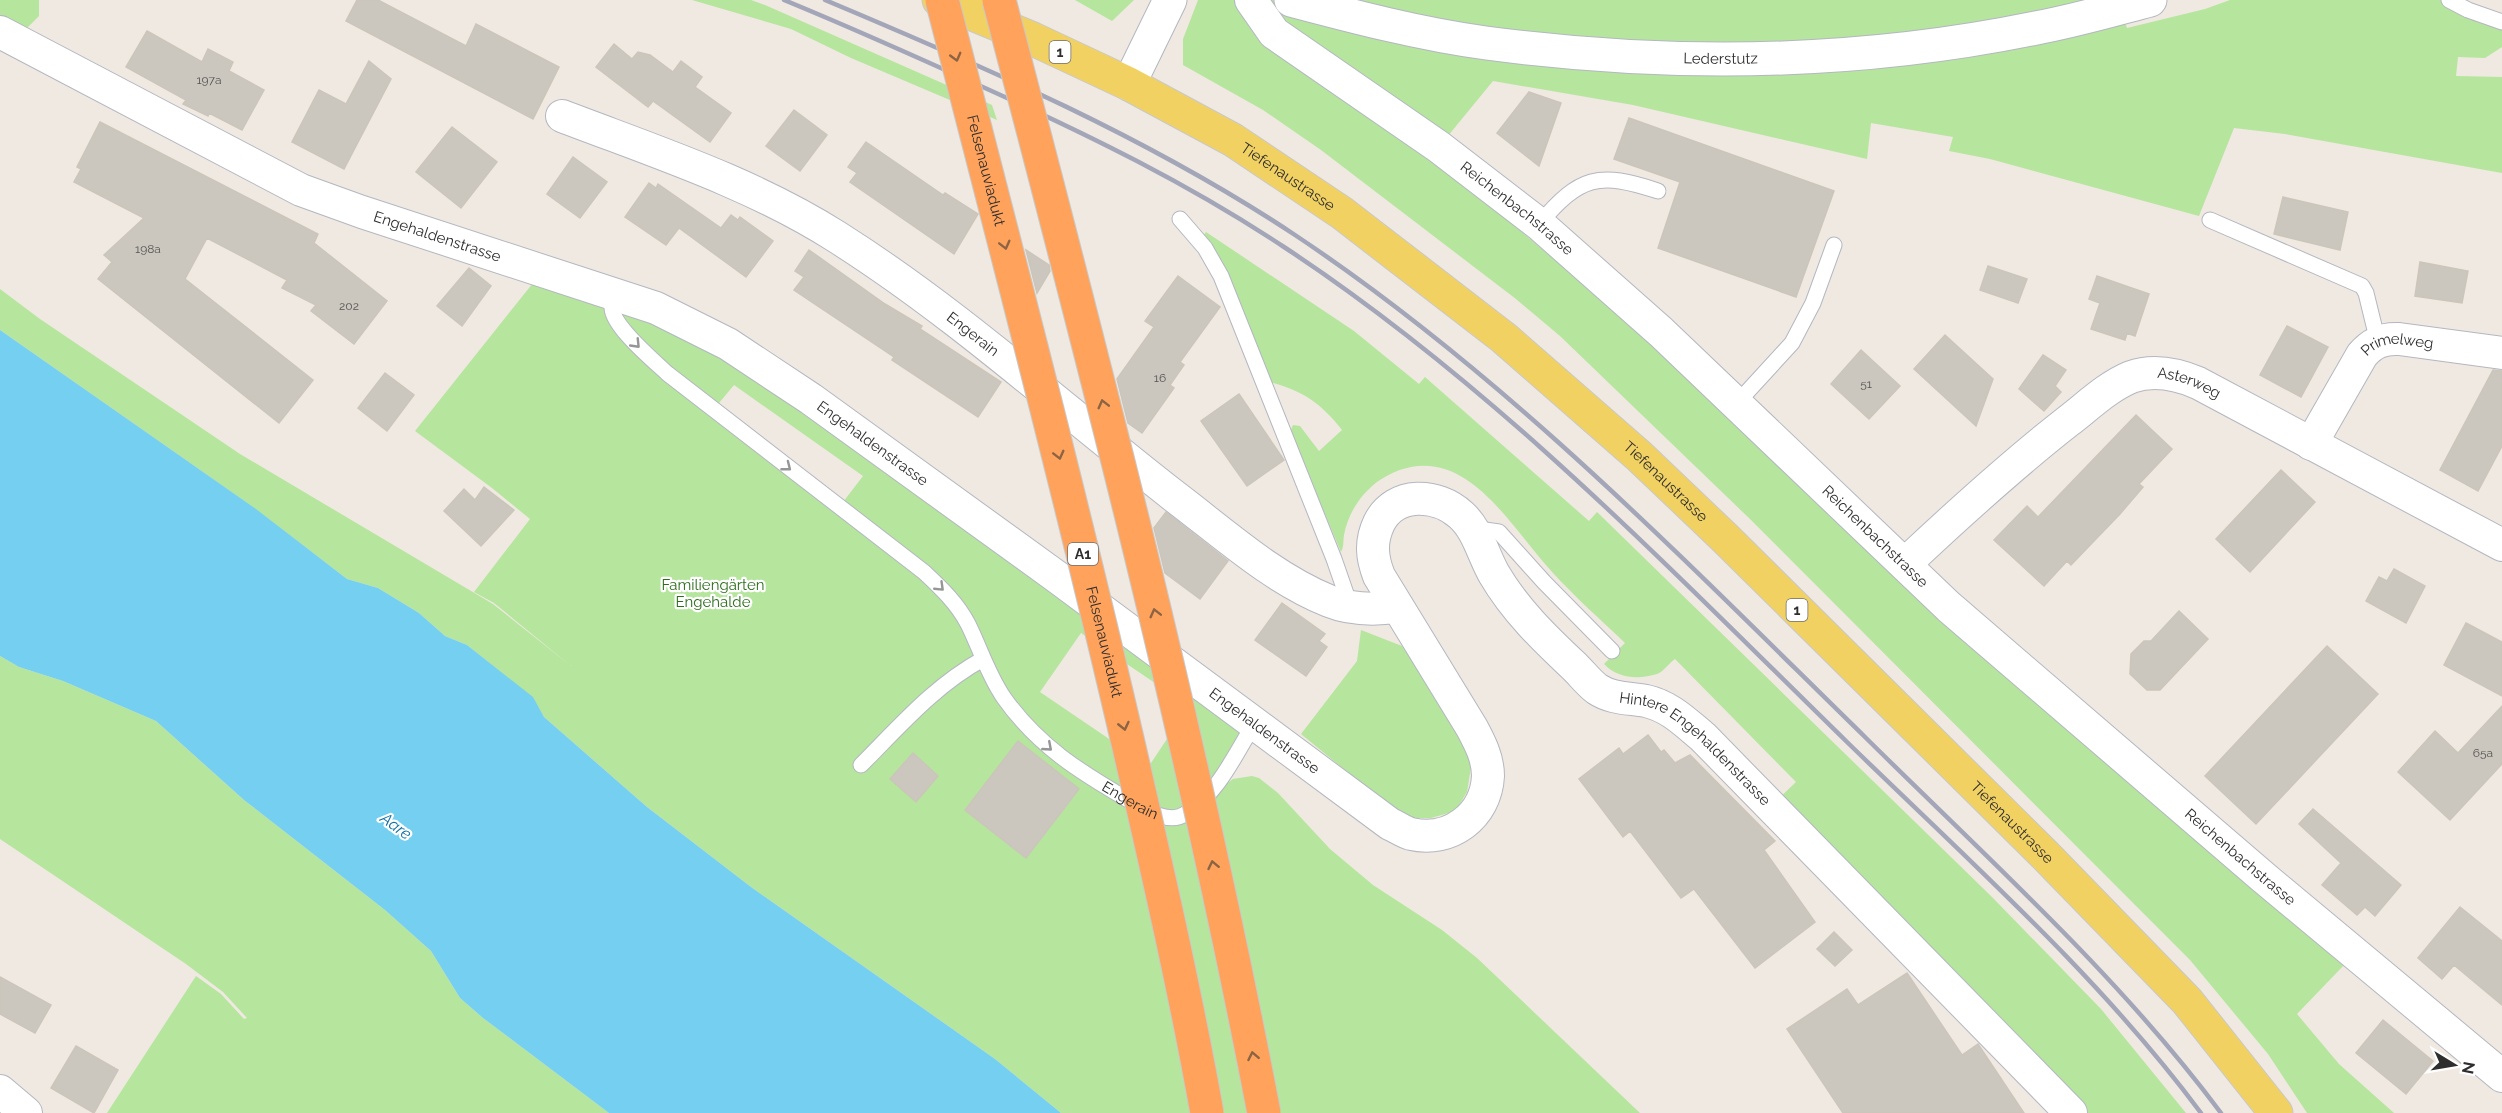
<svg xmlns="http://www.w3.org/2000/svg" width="2502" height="1113" viewBox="0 0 2502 1113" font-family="Raleway,sans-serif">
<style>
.green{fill:#b6e59e;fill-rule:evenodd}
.water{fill:#75cff0}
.building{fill:#cbc7bf;stroke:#cbc5ba;stroke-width:1.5}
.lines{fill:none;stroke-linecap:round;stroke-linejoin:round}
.lane-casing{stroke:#b4b7c1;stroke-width:17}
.street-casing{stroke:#b4b7c1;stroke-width:34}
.secondary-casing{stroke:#b4b7c1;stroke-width:35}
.primary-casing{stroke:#c9c9c9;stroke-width:35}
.lane{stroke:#fff;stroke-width:15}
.street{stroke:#fff;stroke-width:32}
.secondary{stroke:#fff;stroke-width:33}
.primary{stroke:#f2d163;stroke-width:33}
.rail{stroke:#a3a6b8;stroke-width:4.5}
.highway-bridge-casing{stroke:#c9c9c9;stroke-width:35;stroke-linecap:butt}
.highway-bridge{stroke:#ffa35c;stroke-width:33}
.oneway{stroke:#8c6343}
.oneway2{stroke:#969696}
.labels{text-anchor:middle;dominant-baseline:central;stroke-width:4.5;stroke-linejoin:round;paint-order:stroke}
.number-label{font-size:12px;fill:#555452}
.shield{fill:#fff;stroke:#6d6d6d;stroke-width:1.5}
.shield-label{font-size:14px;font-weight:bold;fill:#2e2e2e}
.street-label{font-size:15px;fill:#2e2e2e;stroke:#fff}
.park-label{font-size:15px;fill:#2c6e1b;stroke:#fff}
.water-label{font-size:16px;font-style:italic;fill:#0d6fa3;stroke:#fff}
</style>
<rect width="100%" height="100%" fill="#efe9e1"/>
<path class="green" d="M0 0H39V16L19 36 0 27Z
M692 0H751L765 5 992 105 997 120 851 58 791 29Z
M1075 0H1134L1112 21Z
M1198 0H2149L2120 8 2127 28 2205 9 2230 0H2447L2502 23V47L2485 58 2458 57 2456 76 2502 77V173L2285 134 2234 128 2199 216 1990 159 1949 151 1953 137 1871 123 1867 159 1633 105 1493 81 1429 159 1503 216 1630 324 2003 673 2345 964 2297 1014 2339 1064 2394 1113H2307L2268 1054 2190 960 1750 519 1560 336 1516 299 1321 150 1263 110 1183 65V39Z
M1206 232 1354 331 1419 384 1425 377 1589 521 1597 512 1992 897 2101 1009 2186 1113H2072L1770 807 1796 782 1675 659C1669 663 1663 672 1657 674 1638 680 1617 678 1604 664L1625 643C1601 620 1575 597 1553 573 1515 533 1474 455 1411 467 1395 470 1378 479 1367 491 1355 503 1347 519 1344 535 1343 541 1344 547 1341 552L1290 432 1293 425 1300 426 1319 451 1342 430C1321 403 1303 391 1270 382L1223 264 1203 236Z
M533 283 614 295 631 341 951 600 1028 731 1157 817 1206 799 1233 779 1252 776 1259 778 1278 793 1330 849 1373 885 1442 930 1477 958 1640 1113H1061L995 1059 751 887 647 807 544 717 532 697 467 645 445 636 419 613 378 588 347 579 250 505 0 330V289L40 319 240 454 493 604 571 666 494 603 474 592 530 519 492 488 415 431Z
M615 295 656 309 1254 719 1224 770 1183 815H1158L1030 729 953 599 840 506 863 476 734 385 714 409 615 316ZM1081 633 1189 706 1149 766 1040 692Z
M1361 630 1402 646 1466 740 1472 761 1467 792 1458 807 1452 812 1431 818H1417L1404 815 1390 807 1301 734 1357 661Z
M0 656 19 667 63 681 156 721 244 800 385 910 431 951 460 998 483 1018 609 1113H107L196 976 221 994 244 1019 247 1018 223 992 186 964 0 839Z"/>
<path class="water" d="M0 330 256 509 347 579 378 588 419 613 445 636 467 645 533 697 544 717 647 807 751 887 995 1059 1061 1113H609L483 1018 460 998 431 951 385 910 244 800 156 721 63 681 19 667 0 656Z"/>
<path class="building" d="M357 0H378L466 46 476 24 559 67 533 119 346 21Z
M147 31 202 62 208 49 233 62 229 71 264 90 242 130 209 113 208 116 183 104 186 100 126 67Z
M614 44 632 59 638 52 650 55 673 72 681 61 702 77 695 87 731 113 710 142 653 101 648 107 596 67Z
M369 61 391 79 344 169 292 142 319 90 346 104Z
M1529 92 1561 103 1539 166 1497 133Z
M794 110 827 135 800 171 766 146Z
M1629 118 1834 191 1796 297 1658 248 1680 182 1614 159Z
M100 122 318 234 314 243 387 301 354 344 311 311 316 305 282 288 287 280 207 238 185 279 313 380 279 423 98 279 112 262 104 255 144 218 74 182 81 169 77 167Z
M452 127 497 162 461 208 416 172Z
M866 142 943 195 945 193 978 214 954 254 850 182 857 173 848 167Z
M573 157 607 182 580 218 547 194Z
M649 183 656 188 658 184 721 228 731 215 738 220 740 217 773 241 746 277 679 228 666 245 625 217Z
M2283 197 2348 212 2340 250 2274 234Z
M809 250 885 304 922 326 920 329 1001 382 978 417 892 360 894 357 794 290 804 277 795 271Z
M1026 250 1049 265 1050 271 1037 293Z
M2420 262 2468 271 2462 303 2415 296Z
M1988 266 2027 279 2018 303 1980 290Z
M469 268 491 286 462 326 437 306Z
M1178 276 1220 307 1180 362 1184 365 1170 385 1174 388 1142 433 1128 423 1117 379 1154 327 1145 321Z
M2097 276 2149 294 2135 336 2127 333 2125 340 2091 329 2100 303 2089 299Z
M2287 326 2328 347 2301 397 2260 375Z
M1945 335 1993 379 1976 426 1914 369Z
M1861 350 1900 386 1869 419 1831 384Z
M2043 355 2066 370 2055 386 2061 392 2044 411 2019 389Z
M2493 370 2502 371V446L2478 491 2440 470Z
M385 373 414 395 387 431 358 408Z
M1239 394 1284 460 1247 486 1201 421Z
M2136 415 2172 449 2139 484 2143 487 2120 514 2071 565 2067 561 2044 586 1994 540 2027 506 2038 517Z
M2281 470 2315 502 2250 572 2216 539Z
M484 487 514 510 481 546 444 511 464 489 475 500Z
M1166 512 1228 561 1200 599 1165 573 1154 528Z
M2394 569 2425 586 2406 623 2366 601 2379 577 2387 581Z
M1282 603 1325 634 1319 641 1327 647 1306 676 1255 640Z
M2179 611 2208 639 2160 690H2147L2130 674 2131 654 2144 641H2151Z
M2466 623 2502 642V696L2444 665Z
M2327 646 2378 694 2256 824 2205 776Z
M2502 706V764L2450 820 2398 772 2435 731 2458 753Z
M1648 735 1661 752 1664 750 1675 763 1690 755 1775 841 1764 850 1815 922 1755 968 1694 889 1681 898 1630 831 1623 837 1579 779 1619 748 1623 754Z
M1018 741 1079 789 1026 858 965 810Z
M913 753 938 776 916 802 890 779Z
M2313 809 2401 885 2375 916 2365 907 2357 915 2322 885 2341 863 2299 824Z
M2460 907 2502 941V1005L2454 965 2442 979 2418 958Z
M1834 932 1852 950 1835 966 1817 949Z
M1907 973 1962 1055 1978 1044 2024 1113H1843L1787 1029 1847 989 1858 1005Z
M0 977 51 1005 35 1033 0 1014Z
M2383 1020 2433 1061 2406 1094 2356 1053Z
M76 1046 118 1070 94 1113 51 1088Z"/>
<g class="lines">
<defs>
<g id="lane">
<path d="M2449 0 2468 10 2502 22"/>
<path d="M1180 219 1205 248 1221 276 1334 559 1351 608"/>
<path d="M2210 220 2362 286 2366 293 2378 342"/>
<path d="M1539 224C1580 176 1598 171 1658 191"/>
<path id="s1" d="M615 294C614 298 611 304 612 308 613 327 654 361 668 374L924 572C941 588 957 603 968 624 980 648 988 675 1004 698 1038 746 1080 772 1130 801 1144 809 1169 825 1185 814 1217 795 1235 755 1254 724"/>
<path d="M1737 403 1792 343 1813 303 1834 245"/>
<path d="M1474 534 1485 530 1499 532 1544 582 1612 651"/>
<path d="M861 765C899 727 935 685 983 659"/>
</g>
<g id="street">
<path id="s2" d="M1251 0 1274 33 1439 147 1539 224 1661 332 1949 607 2263 877 2502 1076"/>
<path id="s3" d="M0 32 301 190 362 212 656 308 728 344 811 399 1057 577 1390 824C1397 827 1404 832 1411 834 1450 843 1486 816 1488 776 1488 758 1480 743 1472 728L1379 576C1372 558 1370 542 1379 523 1395 491 1437 493 1461 515 1478 530 1483 555 1494 574 1515 610 1545 639 1575 667 1582 674 1589 683 1597 689 1612 699 1629 698 1646 701 1669 706 1685 722 1703 737L2071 1113"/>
<path id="s4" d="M562 116C656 152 752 183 837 237 957 313 1062 409 1174 496 1223 533 1272 578 1329 601 1351 610 1374 610 1397 607"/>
<path id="s5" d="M2311 444 2362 355C2372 343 2383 338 2399 339L2502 353"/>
<path id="s6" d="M1905 564C1957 515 2011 466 2067 422 2088 406 2107 387 2131 377 2154 369 2177 374 2198 383L2502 545"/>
<path d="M0 1091 26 1113"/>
</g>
<g id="secondary">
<path id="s7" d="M1291 0C1355 17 1420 34 1486 43 1668 67 1856 65 2036 28 2074 21 2112 10 2150 0"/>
<path d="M1129 84 1170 0"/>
</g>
<g id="primary">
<path id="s8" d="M939 0 1033 39 1129 84 1233 140 1342 213 1504 338 1639 456 1725 538 2044 854 2187 1001 2276 1113"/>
</g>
</defs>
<use href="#lane" class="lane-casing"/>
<use href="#street" class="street-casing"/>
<use href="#secondary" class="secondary-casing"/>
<use href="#primary" class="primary-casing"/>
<use href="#lane" class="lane"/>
<use href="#street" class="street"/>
<use href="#secondary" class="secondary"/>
<use href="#primary" class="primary"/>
<path class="rail" d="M784 0C852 28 919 58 985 88 1089 135 1189 184 1284 247 1494 385 1669 568 1847 742 1969 861 2099 976 2201 1113
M825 0C987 68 1149 138 1295 235 1507 376 1685 561 1866 738 1988 859 2118 975 2221 1113"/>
<defs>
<g id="highway-bridge">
<path id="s9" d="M942 0C1006 249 1071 497 1129 747 1157 869 1185 990 1207 1113"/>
<path d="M999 0C1096 369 1192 738 1264 1113"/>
</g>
</defs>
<use href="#highway-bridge" class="highway-bridge-casing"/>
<use href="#highway-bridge" class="highway-bridge"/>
</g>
<defs><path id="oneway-chevron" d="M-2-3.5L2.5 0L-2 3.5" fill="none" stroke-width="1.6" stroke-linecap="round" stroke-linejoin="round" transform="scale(1.5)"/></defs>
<g class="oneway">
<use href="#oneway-chevron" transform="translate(956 57) rotate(75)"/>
<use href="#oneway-chevron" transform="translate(1005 245) rotate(76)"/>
<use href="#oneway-chevron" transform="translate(1103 404) rotate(-104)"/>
<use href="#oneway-chevron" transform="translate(1059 455) rotate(76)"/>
<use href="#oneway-chevron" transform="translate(1155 613) rotate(-104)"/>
<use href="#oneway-chevron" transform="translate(1124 726) rotate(77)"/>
<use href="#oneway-chevron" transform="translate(1213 865) rotate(-102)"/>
<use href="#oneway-chevron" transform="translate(1253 1056) rotate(-101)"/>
</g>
<g class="oneway2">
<use href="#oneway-chevron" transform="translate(636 344) rotate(46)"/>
<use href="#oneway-chevron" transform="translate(787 467) rotate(38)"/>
<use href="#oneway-chevron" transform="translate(940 587) rotate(44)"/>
<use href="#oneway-chevron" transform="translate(1048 747) rotate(41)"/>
</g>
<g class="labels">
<g class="number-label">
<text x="209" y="80">197a</text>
<text x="148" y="249">198a</text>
<text x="349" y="306">202</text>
<text x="1160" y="378">16</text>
<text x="1866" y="384">51</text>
<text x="2483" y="753">65a</text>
</g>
<g class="shield">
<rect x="1049.5" y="41" width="21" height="22" rx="4.5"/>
<rect x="1068" y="543" width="30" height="22" rx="4.5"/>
<rect x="1786.5" y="599" width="21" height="22" rx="4.5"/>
</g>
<g class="shield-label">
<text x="1060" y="52">1</text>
<text x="1083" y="554">A1</text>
<text x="1797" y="610">1</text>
</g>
<g class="street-label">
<text stroke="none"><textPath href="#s7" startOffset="435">Lederstutz</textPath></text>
<text stroke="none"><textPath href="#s9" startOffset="176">Felsenauviadukt</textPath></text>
<text stroke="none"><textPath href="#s8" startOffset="392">Tiefenaustrasse</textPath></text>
<text stroke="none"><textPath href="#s2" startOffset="340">Reichenbachstrasse</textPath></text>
<text stroke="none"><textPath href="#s3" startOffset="484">Engehaldenstrasse</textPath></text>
<text stroke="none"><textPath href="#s4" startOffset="468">Engerain</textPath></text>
<text stroke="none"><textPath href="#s5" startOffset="142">Primelweg</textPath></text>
<text stroke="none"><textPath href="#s6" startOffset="354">Asterweg</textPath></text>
<text stroke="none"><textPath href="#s3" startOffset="970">Engehaldenstrasse</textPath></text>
<text stroke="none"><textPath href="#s8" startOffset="878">Tiefenaustrasse</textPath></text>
<text stroke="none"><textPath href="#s2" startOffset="826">Reichenbachstrasse</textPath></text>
<text stroke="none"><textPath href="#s9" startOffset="662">Felsenauviadukt</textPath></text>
<text stroke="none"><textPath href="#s3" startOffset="1456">Engehaldenstrasse</textPath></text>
<text stroke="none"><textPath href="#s3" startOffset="2466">Hintere Engehaldenstrasse</textPath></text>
<text stroke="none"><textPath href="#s1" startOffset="741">Engerain</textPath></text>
<text stroke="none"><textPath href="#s8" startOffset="1364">Tiefenaustrasse</textPath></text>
<text stroke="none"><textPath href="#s2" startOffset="1312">Reichenbachstrasse</textPath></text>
</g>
<g class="park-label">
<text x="713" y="585">Familiengärten<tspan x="713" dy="17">Engehalde</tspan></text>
</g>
<g class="water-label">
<text transform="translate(396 826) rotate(36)">Aare</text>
</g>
</g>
<g transform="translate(2454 1065) rotate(101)" stroke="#ffffff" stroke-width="4.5" paint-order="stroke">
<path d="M0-4.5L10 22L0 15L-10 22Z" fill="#2e2e2e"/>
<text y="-9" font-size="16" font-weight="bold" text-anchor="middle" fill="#2e2e2e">N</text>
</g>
</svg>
